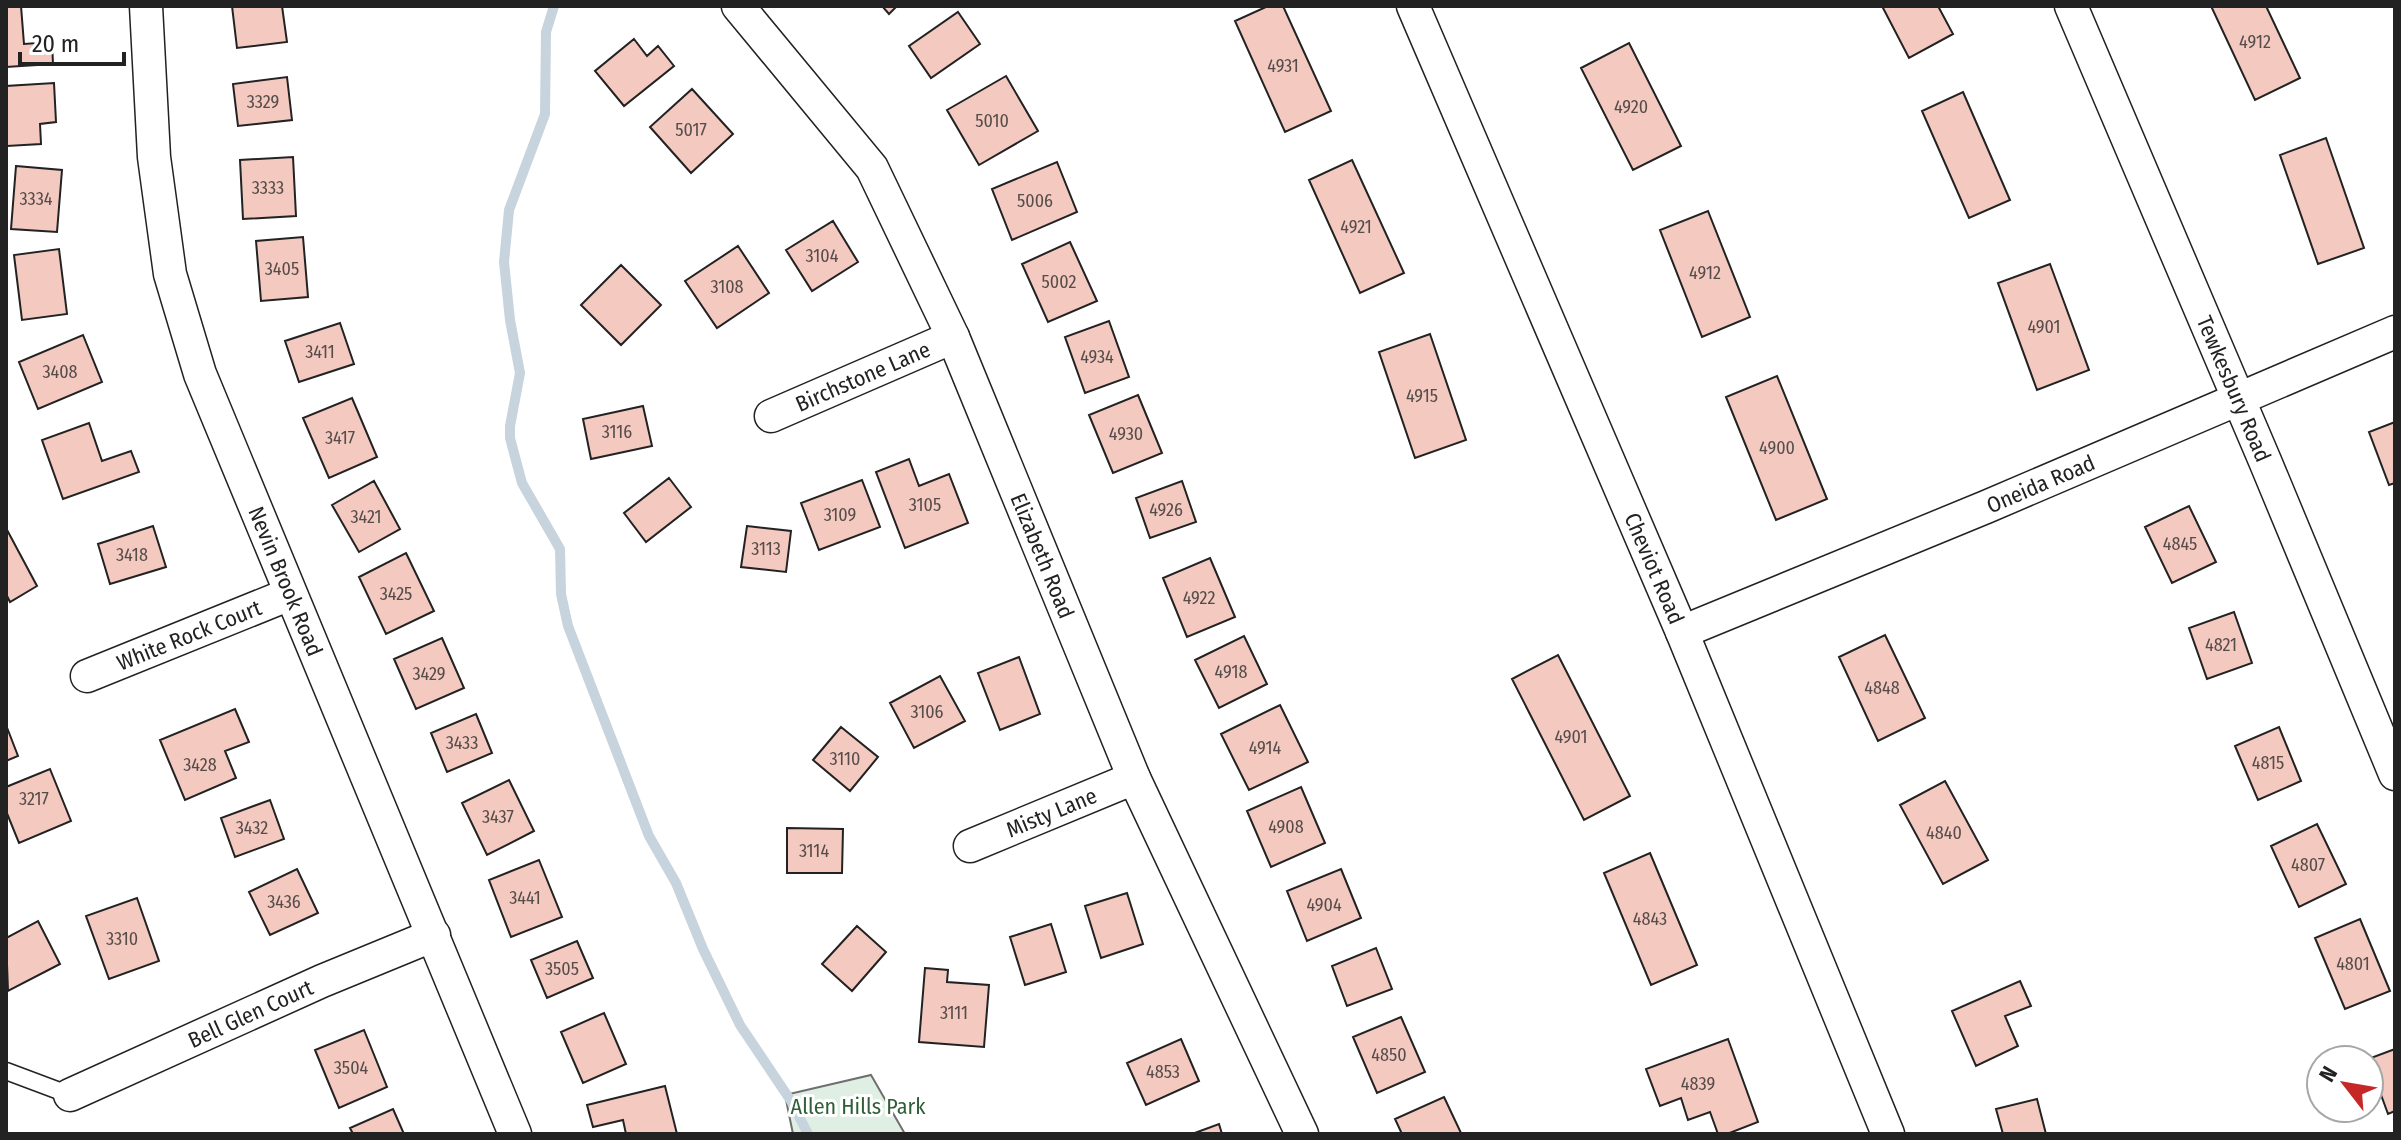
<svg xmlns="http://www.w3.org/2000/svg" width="2401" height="1140" viewBox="0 0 2401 1140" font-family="'Fira Sans Condensed',sans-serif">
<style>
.green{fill:#e0efe3;stroke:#6f6f6f;stroke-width:2}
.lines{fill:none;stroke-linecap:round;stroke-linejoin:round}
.stream{stroke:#c7d3dd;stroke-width:10}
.building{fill:#f3c9c0;stroke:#222;stroke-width:2}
.service-casing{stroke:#222;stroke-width:19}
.minor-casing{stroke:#222;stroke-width:35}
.service{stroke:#fff;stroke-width:16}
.minor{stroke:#fff;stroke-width:32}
.labels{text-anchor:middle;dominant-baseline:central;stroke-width:6;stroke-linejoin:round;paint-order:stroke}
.number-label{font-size:18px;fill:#564c4a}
.street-label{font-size:22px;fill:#222;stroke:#fff}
.park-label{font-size:22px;fill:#2f5e38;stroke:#fff}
</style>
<rect width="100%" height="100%" fill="#fff"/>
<path class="green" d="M871 1075 905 1134H793L785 1095Z"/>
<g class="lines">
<path class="stream" d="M554 6 546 32 545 114 509 210 504 262 510 320 520 373 510 426V438L522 483 560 549 561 594 568 626 649 836 676 883 703 949 740 1025 791 1101 808 1134"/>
</g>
<path class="building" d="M6 6H21L24 44 52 42 53 64 6 67Z
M232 6H282L287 42 237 48Z
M882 6H897L889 14Z
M1268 6H1283L1331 111 1285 132 1235 21Z
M1882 6H1938L1953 34 1909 58Z
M2211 6H2266L2300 78 2255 100Z
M958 12 980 44 931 78 909 46Z
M634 39 647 56 658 46 674 66 624 106 595 71Z
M1629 43 1681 146 1633 170 1581 68Z
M1006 76 1038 131 979 165 947 110Z
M287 77 292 120 238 126 233 84Z
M54 83 56 122 40 124 41 144 7 146 6 86Z
M692 89 733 134 691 173 650 127Z
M1963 92 2010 200 1969 218 1922 111Z
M2326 138 2364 248 2318 264 2280 155Z
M293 157 296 216 243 219 240 160Z
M1352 160 1404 273 1360 293 1309 180Z
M1057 162 1077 212 1012 240 992 189Z
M16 166 62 170 57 232 11 229Z
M1708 211 1750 317 1702 337 1660 230Z
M833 221 858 262 812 291 786 250Z
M303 237 308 297 261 301 256 241Z
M1070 242 1097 301 1048 322 1022 264Z
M738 246 769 293 717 328 685 281Z
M59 249 67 314 22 320 14 255Z
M2050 264 2089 370 2037 390 1998 283Z
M621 265 661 305 621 345 581 305Z
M1109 321 1129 377 1085 393 1065 337Z
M340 323 354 364 299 382 285 341Z
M1430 334 1466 440 1415 458 1379 352Z
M83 335 102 382 38 409 19 362Z
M1777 376 1827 499 1776 520 1726 397Z
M1138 395 1162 453 1113 473 1089 415Z
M352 398 377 457 329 478 303 418Z
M643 406 652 446 591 459 583 419Z
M2395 422V483L2389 485 2369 432Z
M89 423 102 461 131 451 139 472 63 499 42 440Z
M909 459 919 486 949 474 968 523 905 548 876 472Z
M669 478 691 507 646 542 624 513Z
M862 480 880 527 819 550 801 503Z
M374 481 400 529 359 552 332 505Z
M1182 481 1196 522 1150 538 1136 498Z
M2189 506 2216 562 2172 583 2145 527Z
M153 526 166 567 110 584 98 544Z
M747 526 791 531 786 572 741 567Z
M6 528 37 586 10 602 6 594Z
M406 553 434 611 386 634 359 577Z
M1210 558 1235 617 1187 637 1163 578Z
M2234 612 2252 663 2207 679 2189 628Z
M1885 635 1925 718 1878 741 1839 657Z
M1244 636 1267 684 1219 708 1195 660Z
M442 638 464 688 416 709 394 659Z
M1558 655 1630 796 1584 820 1512 679Z
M1019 657 1040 714 1000 730 978 673Z
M940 676 965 721 914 748 890 703Z
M1280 705 1308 762 1249 790 1221 734Z
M235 709 249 742 225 751 236 778 185 800 160 740Z
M476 714 492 753 447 772 431 733Z
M6 725 18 756 6 761Z
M841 727 878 757 850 791 813 760Z
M2279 727 2301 781 2258 800 2235 746Z
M50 769 71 821 19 843 6 811V787Z
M509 780 534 831 487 855 462 803Z
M1945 781 1988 860 1943 884 1900 805Z
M1301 787 1325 843 1271 867 1247 811Z
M270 800 284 839 235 857 221 818Z
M2317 824 2346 884 2299 907 2271 846Z
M787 828 843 829 842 873H787Z
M1650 853 1697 965 1651 985 1604 873Z
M539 860 562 917 511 937 489 880Z
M297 869 318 913 270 935 249 892Z
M1341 869 1361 918 1307 941 1287 891Z
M1127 893 1143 944 1101 958 1085 906Z
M137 898 159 961 109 979 86 916Z
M2360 919 2390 991 2345 1009 2315 938Z
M38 921 60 964 8 991 6 938Z
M1051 924 1066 972 1025 985 1010 937Z
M857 926 886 952 852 991 822 964Z
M577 941 593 978 547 998 531 960Z
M1376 948 1392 989 1347 1006 1332 966Z
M925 968 948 970 947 982 989 985 984 1047 919 1042Z
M2020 981 2031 1006 2005 1016 2018 1046 1976 1066 1952 1011Z
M604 1013 626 1064 583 1083 561 1032Z
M1401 1017 1425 1072 1377 1093 1353 1037Z
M364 1030 387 1087 339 1108 315 1050Z
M1181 1039 1199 1081 1146 1105 1127 1063Z
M1728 1039 1758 1122 1727 1134H1718L1710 1112 1688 1120 1681 1098 1660 1106 1646 1069Z
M2395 1049V1111L2388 1114 2368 1059Z
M665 1086 677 1134H626L623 1120 593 1127 587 1105Z
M1444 1097 1461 1133 1402 1134 1395 1119Z
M2037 1099 2046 1134H2003L1996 1109Z
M393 1109 404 1134H353L350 1128Z
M1219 1124 1222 1134H1192Z"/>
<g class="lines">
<defs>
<path id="service" d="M6 1071 70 1095"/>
<g id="minor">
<path id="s1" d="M146 6 154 157 170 274 200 374 515 1134"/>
<path id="s2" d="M738 6 872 168 953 337 1134 778 1302 1134"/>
<path id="s3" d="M1413 6 1682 632 1888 1134"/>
<path id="s4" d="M2071 6 2265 461 2395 774"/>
<path id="s5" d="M771 416 953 337"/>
<path id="s6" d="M1682 632 1986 507 2395 332"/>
<path id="s7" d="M87 676 290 594"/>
<path id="s8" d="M970 846 1134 778"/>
<path id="s9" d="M70 1095 322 981 434 935"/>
</g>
</defs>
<use href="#service" class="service-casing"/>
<use href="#minor" class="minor-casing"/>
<use href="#service" class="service"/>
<use href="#minor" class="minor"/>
</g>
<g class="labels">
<g class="number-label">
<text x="2255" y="42">4912</text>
<text x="1283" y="66">4931</text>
<text x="263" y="102">3329</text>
<text x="1631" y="107">4920</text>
<text x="992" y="121">5010</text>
<text x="691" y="130">5017</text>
<text x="268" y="188">3333</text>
<text x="36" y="199">3334</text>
<text x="1035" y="201">5006</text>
<text x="1356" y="227">4921</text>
<text x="822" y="256">3104</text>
<text x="282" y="269">3405</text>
<text x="1705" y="273">4912</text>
<text x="1059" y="282">5002</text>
<text x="727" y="287">3108</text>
<text x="2044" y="327">4901</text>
<text x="320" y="352">3411</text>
<text x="1097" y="357">4934</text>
<text x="60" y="372">3408</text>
<text x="1422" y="396">4915</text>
<text x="617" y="432">3116</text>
<text x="1126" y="434">4930</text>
<text x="340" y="438">3417</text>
<text x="1777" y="448">4900</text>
<text x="925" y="505">3105</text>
<text x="1166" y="510">4926</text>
<text x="840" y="515">3109</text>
<text x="366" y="517">3421</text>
<text x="2180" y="544">4845</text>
<text x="766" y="549">3113</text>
<text x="132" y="555">3418</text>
<text x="396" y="594">3425</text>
<text x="1199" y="598">4922</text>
<text x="2221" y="645">4821</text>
<text x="1231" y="672">4918</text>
<text x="429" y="674">3429</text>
<text x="1882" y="688">4848</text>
<text x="927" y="712">3106</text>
<text x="1571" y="737">4901</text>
<text x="462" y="743">3433</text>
<text x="1265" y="748">4914</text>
<text x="845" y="759">3110</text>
<text x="2268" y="763">4815</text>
<text x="200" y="765">3428</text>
<text x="34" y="799">3217</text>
<text x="498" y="817">3437</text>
<text x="1286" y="827">4908</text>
<text x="252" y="828">3432</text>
<text x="1944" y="833">4840</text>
<text x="814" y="851">3114</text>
<text x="2308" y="865">4807</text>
<text x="525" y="898">3441</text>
<text x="284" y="902">3436</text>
<text x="1324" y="905">4904</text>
<text x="1650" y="919">4843</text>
<text x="122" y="939">3310</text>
<text x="2353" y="964">4801</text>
<text x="562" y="969">3505</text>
<text x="954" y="1013">3111</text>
<text x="1389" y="1055">4850</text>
<text x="351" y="1068">3504</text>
<text x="1163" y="1072">4853</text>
<text x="1698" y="1084">4839</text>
</g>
<g class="street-label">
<text stroke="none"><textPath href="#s5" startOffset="100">Birchstone Lane</textPath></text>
<text stroke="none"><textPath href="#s4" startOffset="416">Tewkesbury Road</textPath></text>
<text stroke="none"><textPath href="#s6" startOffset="388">Oneida Road</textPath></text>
<text stroke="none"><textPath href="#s2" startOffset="634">Elizabeth Road</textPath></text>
<text stroke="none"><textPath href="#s3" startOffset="612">Cheviot Road</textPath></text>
<text stroke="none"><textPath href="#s1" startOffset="598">Nevin Brook Road</textPath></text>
<text stroke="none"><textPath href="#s7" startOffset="110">White Rock Court</textPath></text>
<text stroke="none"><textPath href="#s8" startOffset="88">Misty Lane</textPath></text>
<text stroke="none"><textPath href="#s9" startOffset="198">Bell Glen Court</textPath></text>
</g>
<g class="park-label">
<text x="858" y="1106">Allen Hills Park</text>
</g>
</g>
<rect width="2401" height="1140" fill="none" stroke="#222222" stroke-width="16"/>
<g transform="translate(2345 1084) rotate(301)"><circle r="38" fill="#ffffff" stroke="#a7a7a7" stroke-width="2"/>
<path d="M0-6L14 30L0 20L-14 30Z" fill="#c62828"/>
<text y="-12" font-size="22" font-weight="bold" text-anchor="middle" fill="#222222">N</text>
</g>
<path d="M20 52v12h104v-12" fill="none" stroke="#222222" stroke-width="4"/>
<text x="32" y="52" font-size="24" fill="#222222" stroke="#ffffff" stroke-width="6" paint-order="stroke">20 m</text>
</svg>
